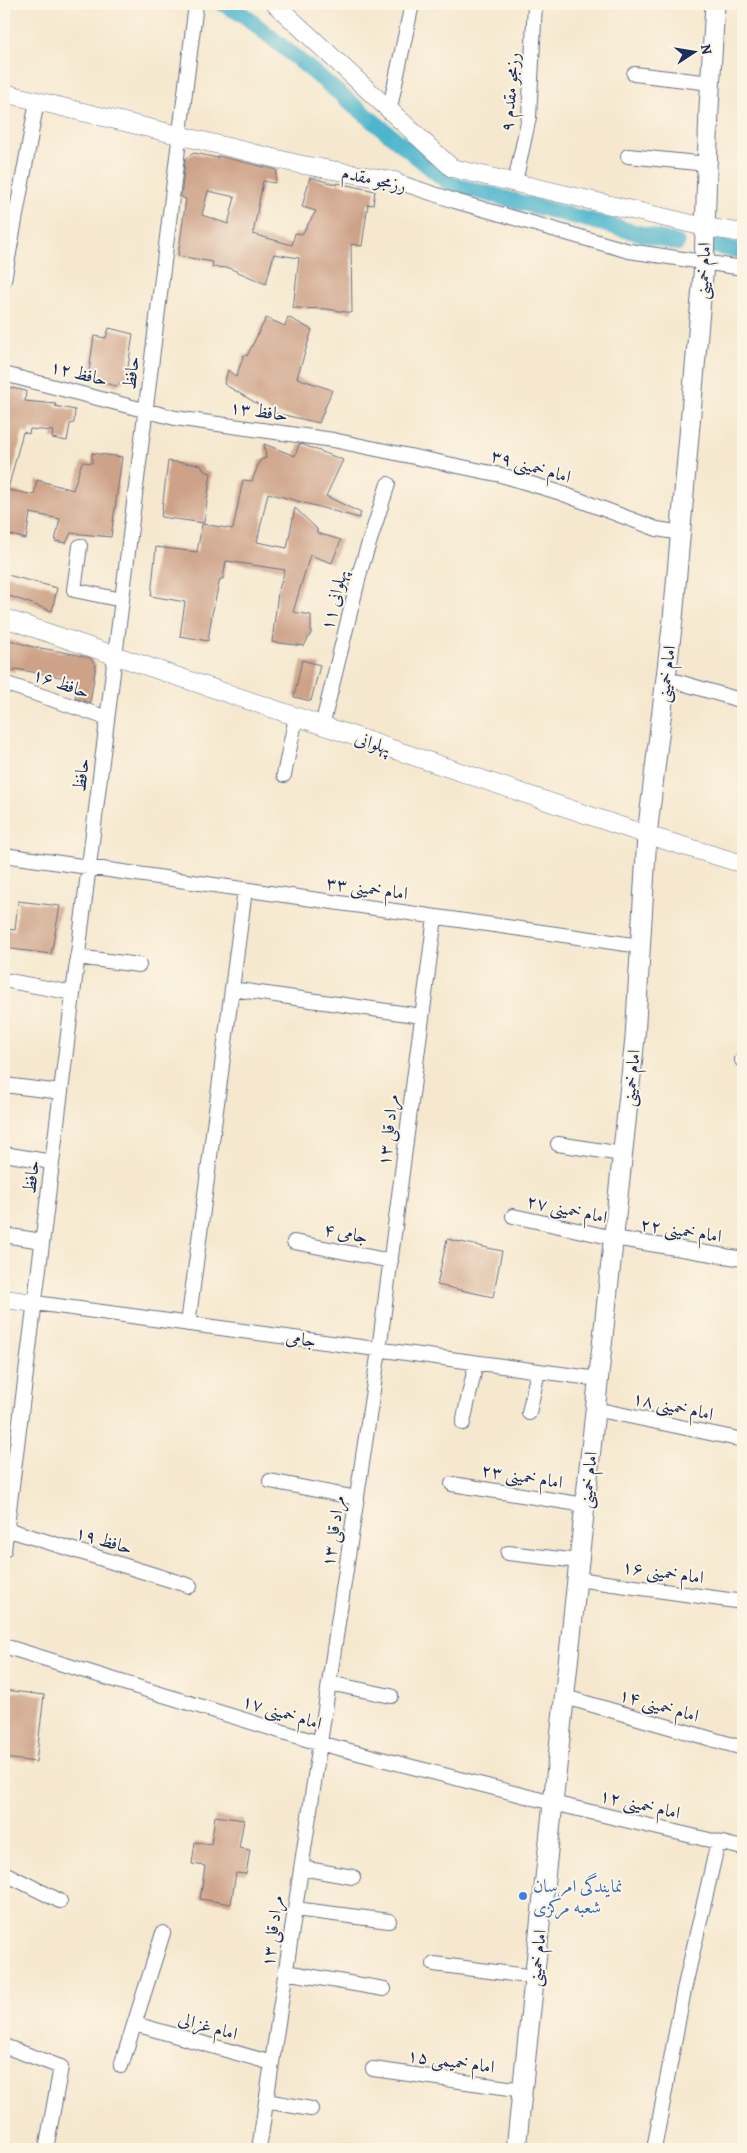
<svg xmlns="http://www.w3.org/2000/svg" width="747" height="2153" viewBox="0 0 747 2153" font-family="Alegreya,Amiri,serif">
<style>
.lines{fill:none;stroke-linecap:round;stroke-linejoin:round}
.canal{stroke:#4eb5cd;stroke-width:16}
.building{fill:#cea288;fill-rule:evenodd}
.minor-casing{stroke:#677086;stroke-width:16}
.tertiary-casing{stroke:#677086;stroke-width:19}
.secondary-casing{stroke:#677086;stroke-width:21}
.minor{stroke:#fff;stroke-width:14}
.tertiary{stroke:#fff;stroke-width:18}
.secondary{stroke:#fff;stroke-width:19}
.shop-dot{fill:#3f7fe0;stroke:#fcf5e5;stroke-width:2}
.labels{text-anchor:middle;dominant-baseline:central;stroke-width:4;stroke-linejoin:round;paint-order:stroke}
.street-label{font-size:18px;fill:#1b2f5e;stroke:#fcf5e5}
.shop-label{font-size:18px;fill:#366cbe;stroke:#fcf5e5;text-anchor:start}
</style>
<rect width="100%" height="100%" fill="#fcf5e5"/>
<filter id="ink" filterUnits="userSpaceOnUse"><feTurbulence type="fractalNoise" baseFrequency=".02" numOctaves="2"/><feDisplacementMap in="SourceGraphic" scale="10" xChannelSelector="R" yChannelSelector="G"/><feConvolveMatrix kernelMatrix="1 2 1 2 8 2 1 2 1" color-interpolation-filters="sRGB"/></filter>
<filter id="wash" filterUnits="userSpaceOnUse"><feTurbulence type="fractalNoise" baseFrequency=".0096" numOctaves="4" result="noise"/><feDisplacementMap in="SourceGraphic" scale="20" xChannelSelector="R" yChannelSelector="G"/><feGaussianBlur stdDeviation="1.12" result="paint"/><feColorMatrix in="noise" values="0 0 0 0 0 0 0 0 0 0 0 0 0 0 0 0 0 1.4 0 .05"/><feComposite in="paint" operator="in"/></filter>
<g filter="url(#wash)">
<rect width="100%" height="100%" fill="#f5e8cf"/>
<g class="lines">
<path class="canal" d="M223 4 245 16 450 184 677 243
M713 246 743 251"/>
</g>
<g id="blocks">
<path class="building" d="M194 153 218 158V156L277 170 275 183 263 181 253 234 292 245 295 233 302 234 316 211 302 207 310 177 337 185V183L375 191 373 205 368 204 362 246 351 244 352 313 327 309 293 308 299 258 274 254 266 284 229 268 212 267 213 262 178 256 186 199 181 197 185 161 186 158ZM208 191 235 197 228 224 202 215Z
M288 317 312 330 297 378 332 390 319 423 271 412 224 384 228 370 236 377 244 355 247 356 266 318 285 326Z
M109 328 133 334 126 380 116 386 88 379 94 336 106 338Z
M4 386 26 391 25 401 56 404 55 406 75 410 74 423 70 424 67 441 52 438 53 431 30 429 29 434 23 432 8 489 4 488Z
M264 444 295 456 299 444 304 445 343 460 326 496 361 513 359 518 268 493 257 542 287 548 295 508 317 529V533L341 540 332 563 310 555 293 612 311 615V633L304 646 272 642 278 592 285 570 226 561 223 579H220L212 614 208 641 180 636 185 602 151 596 156 547 197 552 202 524 233 529 243 480 252 481 260 460 266 458Z
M92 453 122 457 111 537 71 533 66 543 55 541 60 519 30 513 26 539 4 533V489L34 495 37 480 73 490 82 462 92 463Z
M168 461 201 465 204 471 211 473 204 523 161 517Z
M4 574 57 588 52 611 4 594Z
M4 638 29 646 74 654 90 658 96 665 90 703 75 698 78 680 15 669 14 672 4 669Z
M302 660 320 665 311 701 294 697Z
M18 901 60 906 51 954 4 948 5 929 15 930Z
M447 1239 502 1251 493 1297 437 1285Z
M4 1690 44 1695 36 1762 4 1758Z
M215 1816 244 1820 239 1848 250 1850 246 1874 236 1873 231 1904 200 1899 205 1866 192 1864 195 1842 211 1844Z"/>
</g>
</g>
<g filter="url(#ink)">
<use href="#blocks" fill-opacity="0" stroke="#677086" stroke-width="1"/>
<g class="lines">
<defs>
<path id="minor" d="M634 74 711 83
M389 112 412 4
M628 156 707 164
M395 181 455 201 629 251 743 268
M515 182 529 117 535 4
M4 280 37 101
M4 374 175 418 333 440 501 475 558 492 657 529 681 533
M80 546 74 590 122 600
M665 678 743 701
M4 683 107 718
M322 726 361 568 388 484
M284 775 296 717
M4 855 640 946
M77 957 139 965
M4 980 73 993
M232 989 422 1016
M742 1060 743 1061
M4 1085 61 1092
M558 1144 622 1154
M4 1154 52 1162
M513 1216 614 1238 743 1259
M4 1235 42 1241
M294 1242 391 1261
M35 1303 598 1379
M188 1324 245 890
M595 1409 743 1440
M529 1413 538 1371
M463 1423 476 1363
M270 1481 357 1498
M452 1484 585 1505
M6 1529 190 1586
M4 1550 196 4
M508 1553 579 1561
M577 1579 743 1602
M4 1646 319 1743 553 1803 743 1848
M329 1683 391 1696
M565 1697 743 1748
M301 1868 353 1877
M4 1873 60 1901
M295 1909 389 1921
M434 1964 535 1977
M285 1972 384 1989
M135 2024 272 2063
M4 2046 61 2067 46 2149
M121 2066 163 1933
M373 2069 523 2090
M266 2101 311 2109
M259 2149 379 1350 435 917
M654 2149 684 1990 718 1842"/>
<path id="tertiary" d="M275 4 452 168 705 227 743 233
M4 93 298 164 395 181
M4 618 647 835 743 864
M4 1299 35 1303"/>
<path id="secondary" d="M516 2149 635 1038 647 835 673 619 704 264 709 108 715 4"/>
</defs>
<use href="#minor" class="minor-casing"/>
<use href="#tertiary" class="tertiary-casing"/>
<use href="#secondary" class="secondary-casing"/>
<use href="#minor" class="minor"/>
<use href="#tertiary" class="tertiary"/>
<use href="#secondary" class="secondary"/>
</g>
</g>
<circle class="shop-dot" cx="523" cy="1896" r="5"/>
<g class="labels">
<g class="street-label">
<text transform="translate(510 92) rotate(-85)">رزمجو مقدم ۹</text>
<text transform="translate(374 179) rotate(12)">رزمجو مقدم</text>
<text transform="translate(703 271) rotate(-87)">امام خمینی</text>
<text transform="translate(79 373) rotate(14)">حافظ ۱۲</text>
<text transform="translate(131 373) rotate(-83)">حافظ</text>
<text transform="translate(259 411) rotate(8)">حافظ ۱۳</text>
<text transform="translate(531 466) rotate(16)">امام خمینی ۳۹</text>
<text transform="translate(334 600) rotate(-76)">پهلوانی ۱۱</text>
<text transform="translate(666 674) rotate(-83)">امام خمینی</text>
<text transform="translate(61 683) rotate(19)">حافظ ۱۶</text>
<text transform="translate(373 743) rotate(19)">پهلوانی</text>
<text transform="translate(81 775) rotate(-83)">حافظ</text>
<text transform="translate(367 888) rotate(8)">امام خمینی ۳۳</text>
<text transform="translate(631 1078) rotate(-84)">امام خمینی</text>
<text transform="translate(388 1130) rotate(-83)">مراد قلی ۱۳</text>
<text transform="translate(31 1177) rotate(-83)">حافظ</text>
<text transform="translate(567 1209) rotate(12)">امام خمینی ۲۷</text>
<text transform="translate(681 1230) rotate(9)">امام خمینی ۲۲</text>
<text transform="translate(346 1233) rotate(11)">جامی ۴</text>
<text transform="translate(301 1339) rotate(8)">جامی</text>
<text transform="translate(673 1406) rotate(12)">امام خمینی ۱۸</text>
<text transform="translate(522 1476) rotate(9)">امام خمینی ۲۳</text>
<text transform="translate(588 1480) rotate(-84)">امام خمینی</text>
<text transform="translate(333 1531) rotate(-81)">مراد قلی ۱۳</text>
<text transform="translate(104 1540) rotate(17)">حافظ ۱۹</text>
<text transform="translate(663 1572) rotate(8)">امام خمینی ۱۶</text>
<text transform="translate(659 1705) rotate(16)">امام خمینی ۱۴</text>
<text transform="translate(282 1712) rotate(17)">امام خمینی ۱۷</text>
<text transform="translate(640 1804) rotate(13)">امام خمینی ۱۲</text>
<text transform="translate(272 1931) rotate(-82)">مراد قلی ۱۳</text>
<text transform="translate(537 1958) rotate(-84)">امام خمینی</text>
<text transform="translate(208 2026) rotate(16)">امام غزالی</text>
<text transform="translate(451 2061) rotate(8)">امام خمیمی ۱۵</text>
</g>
<g class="shop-label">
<text x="533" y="1886">نمایندگی امرسان<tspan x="533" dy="21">شعبه مرکزی</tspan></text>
</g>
</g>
<rect width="747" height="2153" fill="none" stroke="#fcf5e5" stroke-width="20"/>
<g transform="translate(694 52) rotate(78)" stroke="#fcf5e5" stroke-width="4" paint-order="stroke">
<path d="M0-4L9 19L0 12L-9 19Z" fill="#1b2f5e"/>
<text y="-8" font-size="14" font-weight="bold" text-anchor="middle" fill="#1b2f5e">N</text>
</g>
</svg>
